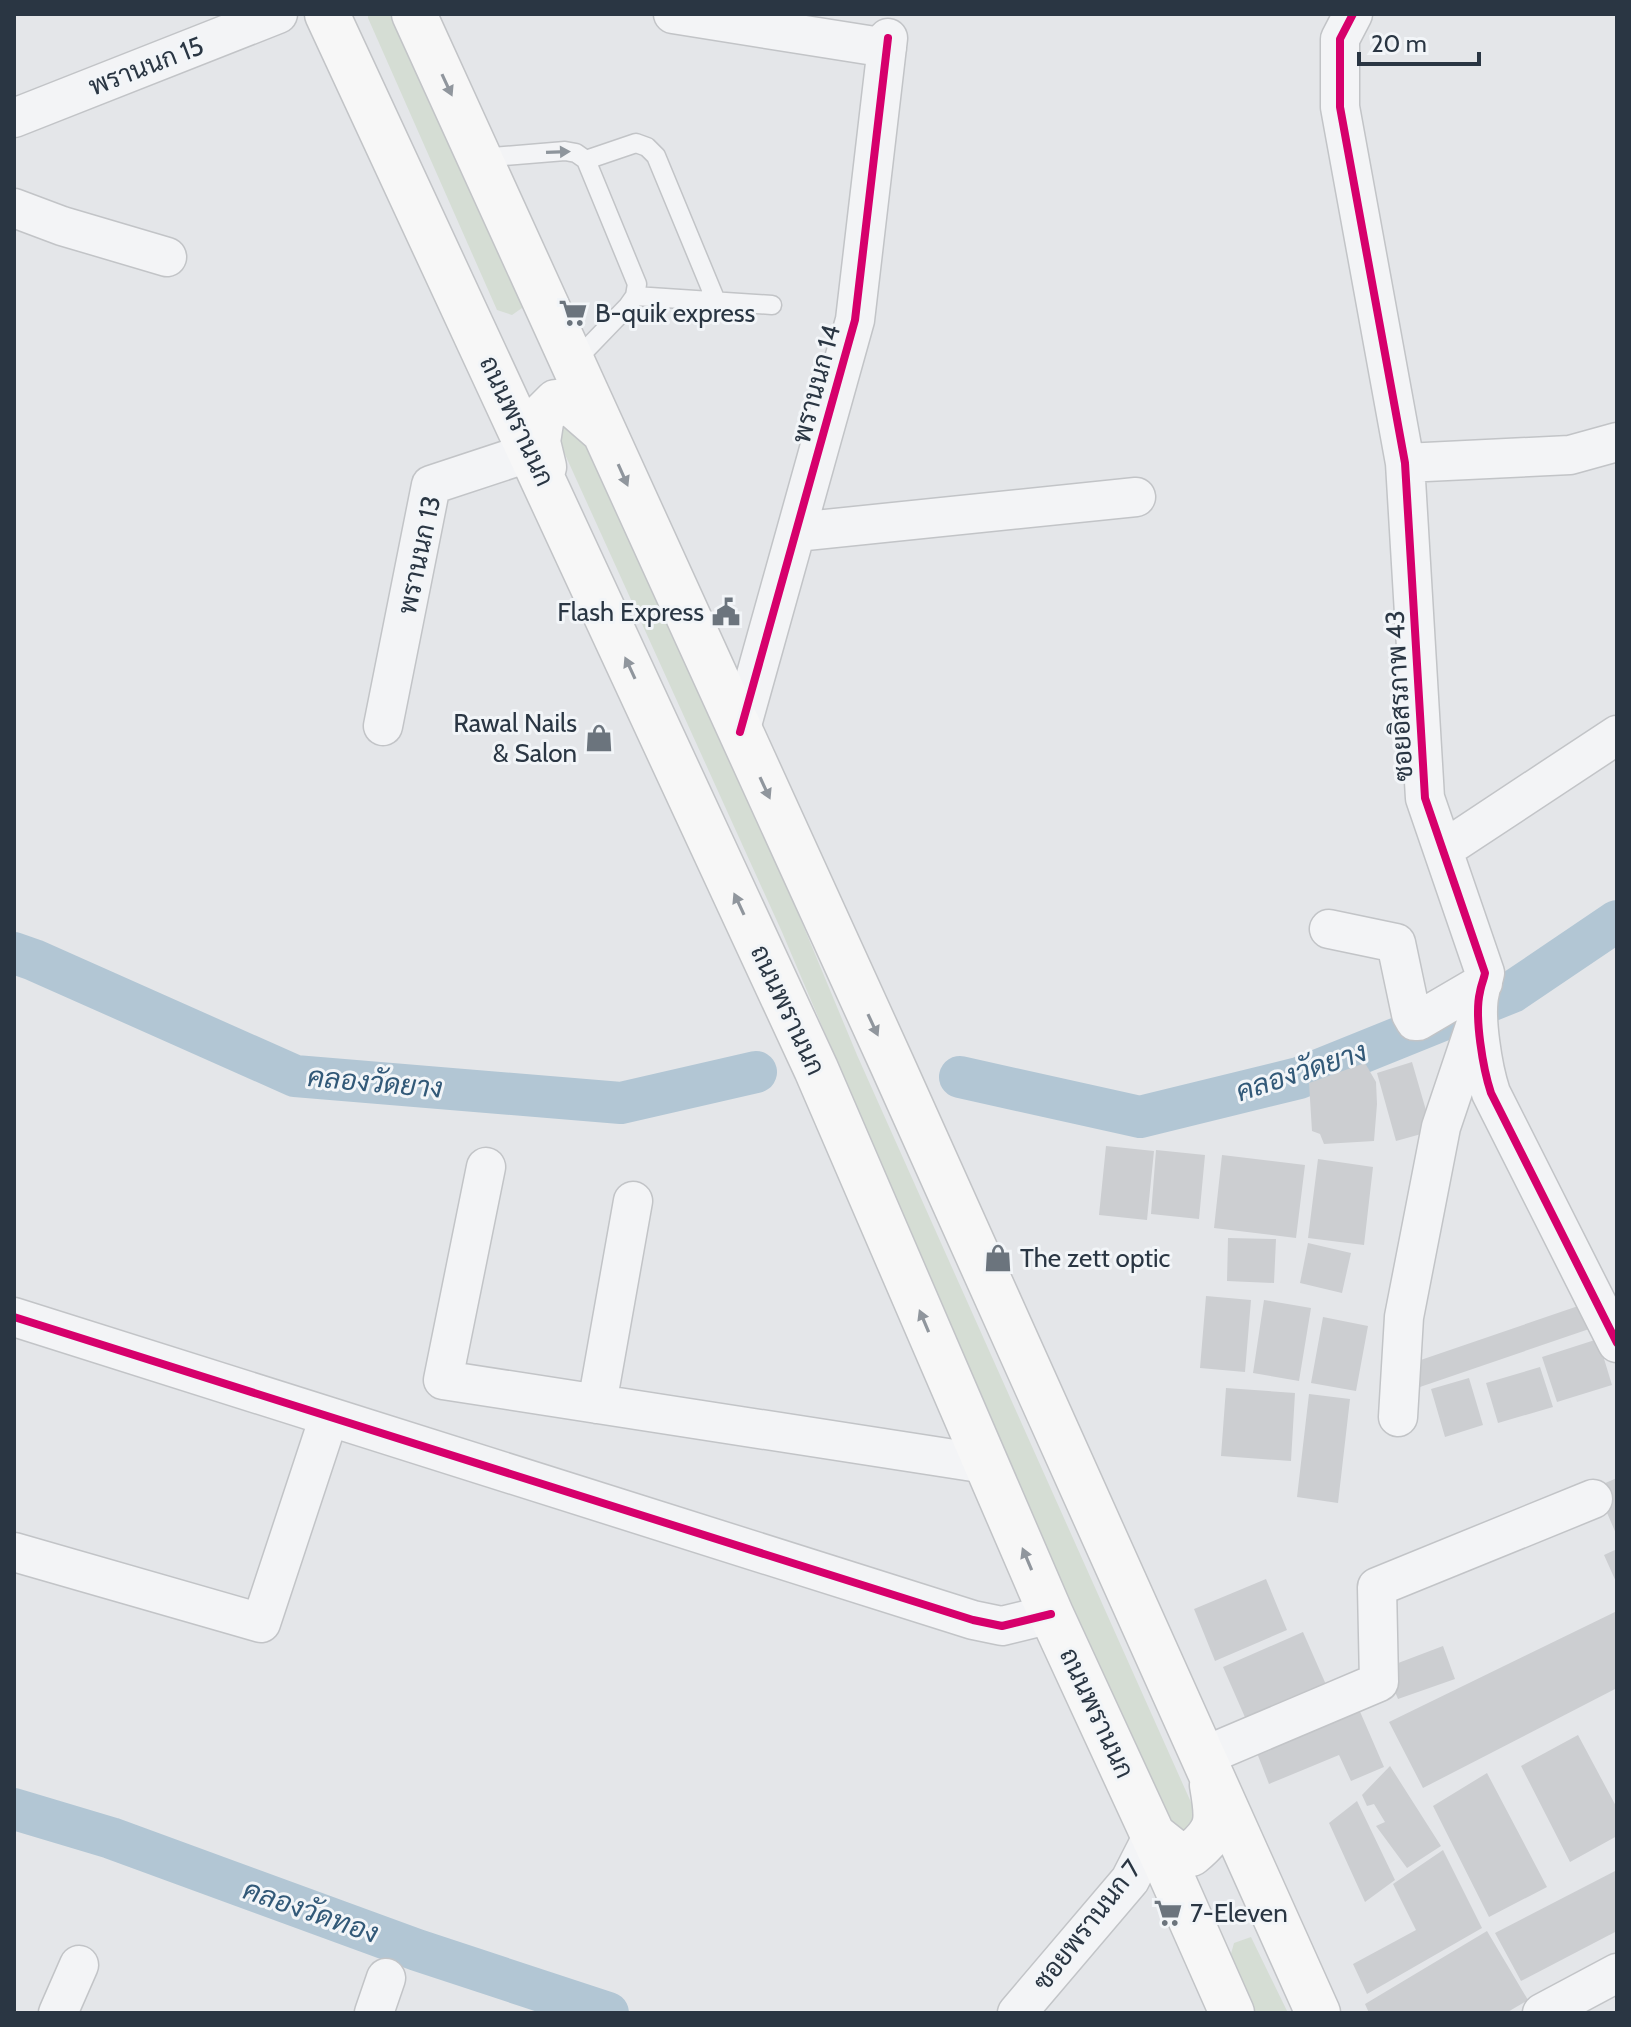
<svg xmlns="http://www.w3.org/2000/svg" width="1631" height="2027" viewBox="0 0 1631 2027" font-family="Cabin,Sarabun,sans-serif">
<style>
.green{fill:#d5ddd4}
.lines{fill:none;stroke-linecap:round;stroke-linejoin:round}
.canal{stroke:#b2c6d4;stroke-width:42}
.building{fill:#ccced1}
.lane-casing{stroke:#c2c4c7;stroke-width:21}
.street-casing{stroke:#c2c4c7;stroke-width:41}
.secondary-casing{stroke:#c2c4c7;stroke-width:47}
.lane{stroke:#f3f4f6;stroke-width:18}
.street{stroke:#f3f4f6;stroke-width:38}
.secondary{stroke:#f7f7f7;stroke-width:44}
.cycleway-casing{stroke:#f2f5f8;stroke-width:13}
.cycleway{stroke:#d6006c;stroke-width:8}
.oneway{fill:#90969d}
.oneway2{fill:#8e959c}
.labels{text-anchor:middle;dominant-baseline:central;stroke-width:6;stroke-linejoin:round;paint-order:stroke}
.street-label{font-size:26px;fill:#2a3643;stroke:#f2f5f8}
.poi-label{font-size:26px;fill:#2a3643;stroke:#f2f5f8;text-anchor:start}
.water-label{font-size:28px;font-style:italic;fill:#325978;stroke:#f2f5f8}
</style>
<rect width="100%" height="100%" fill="#e4e6e9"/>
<path class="green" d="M368 14H395L522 297V308L512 315 497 310 368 18Z
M565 425 582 432 741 776 857 1055 1198 1818 1190 1831 1178 1835 1167 1826 1053 1570 782 932 558 439Z
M1251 1937 1288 2013H1253L1229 1961 1234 1943Z"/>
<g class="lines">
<path class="canal" d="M14 953 34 960 295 1076 621 1103 756 1072
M960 1077 1140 1117 1299 1078 1512 992 1617 921
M14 1809 111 1838 417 1950 608 2013"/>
</g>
<path class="building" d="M1412 1062 1432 1131 1396 1141 1377 1073Z
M1365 1063 1376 1082 1377 1104 1374 1141 1324 1144 1320 1134 1312 1131 1309 1083Z
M1106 1146 1154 1151 1147 1220 1099 1215Z
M1156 1150 1205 1155 1199 1219 1151 1214Z
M1222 1155 1305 1165 1296 1238 1214 1228Z
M1318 1159 1373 1167 1364 1245 1308 1238Z
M1228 1238 1276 1239 1274 1283 1227 1281Z
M1308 1243 1351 1253 1342 1293 1300 1283Z
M1206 1296 1251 1300 1245 1372 1200 1368Z
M1264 1300 1311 1308 1299 1381 1253 1373Z
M1587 1303 1595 1327 1417 1388 1409 1364Z
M1323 1317 1368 1326 1356 1391 1311 1383Z
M1598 1339 1612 1385 1557 1402 1542 1357Z
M1540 1367 1553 1407 1498 1423 1486 1383Z
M1469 1378 1483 1425 1445 1437 1431 1389Z
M1226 1388 1295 1393 1291 1461 1221 1456Z
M1309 1394 1350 1399 1338 1503 1297 1497Z
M1617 1478V1536L1596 1487Z
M1617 1549V1584L1604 1555Z
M1266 1579 1287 1630 1215 1661 1194 1609Z
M1617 1611V1688L1423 1788 1389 1722Z
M1303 1632 1331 1696 1251 1731 1223 1667Z
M1443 1646 1455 1679 1398 1699 1385 1668Z
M1358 1707 1384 1767 1351 1781 1339 1755 1269 1784 1257 1753Z
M1578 1735 1617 1808V1836L1570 1862 1521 1766Z
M1390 1766 1441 1846 1407 1868 1376 1826 1385 1822 1374 1804 1367 1806 1362 1795Z
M1487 1773 1547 1887 1489 1917 1433 1806Z
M1357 1801 1395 1880 1365 1902 1329 1823Z
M1443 1850 1482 1928 1367 1994 1353 1964 1416 1930 1393 1884Z
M1617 1870V1931L1521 1981 1495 1933Z
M1487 1931 1528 2000 1506 2013H1369L1365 2004Z"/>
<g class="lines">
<defs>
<path id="lane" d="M480 158 565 151 576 153 586 160 637 284 635 296 628 306 574 362
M586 160 636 143 647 147 656 156 716 301
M635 296 772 305"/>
<path id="street" d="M673 14 887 48
M1353 14 1340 39V107L1405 463 1425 798 1485 973C1484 979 1481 985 1480 992 1474 1016 1483 1069 1491 1093L1617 1343
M14 118 278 14
M14 208 62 226 167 257
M1405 463 1570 455 1617 442
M796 532 1136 497
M383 726 431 485 531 452
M740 732 855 320 888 38
M1443 850 1617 735
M1329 929 1396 943 1411 1014 1415 1021H1418L1483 983
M486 1167 443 1380 986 1464
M14 1317 973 1620 1002 1626 1051 1614
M597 1404 633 1201
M1398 1417 1404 1317 1441 1127 1475 1026
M14 1552 261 1623 329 1417
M1202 1757 1379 1682 1377 1587 1593 1499
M58 2013 79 1965
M374 2013 386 1978
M1017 2013 1130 1880 1153 1835
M1542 2013 1617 1973"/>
<path id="secondary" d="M327 14 816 1069 1051 1614 1158 1846 1232 2013
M414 14 892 1064 1318 2013
M544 467 538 442 542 416 556 402 572 404 603 431
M1153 1835 1177 1854H1191C1220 1830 1218 1820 1212 1785"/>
</defs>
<use href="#lane" class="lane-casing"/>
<use href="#street" class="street-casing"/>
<use href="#secondary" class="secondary-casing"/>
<use href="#lane" class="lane"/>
<use href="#street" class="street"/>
<use href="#secondary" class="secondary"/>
<defs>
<path id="cycleway" d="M1353 14 1340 39V107L1405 463 1425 798 1485 973C1484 979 1481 985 1480 992 1474 1016 1483 1069 1491 1093L1617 1343
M740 732 855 320 888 38
M14 1317 973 1620 1002 1626 1051 1614"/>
</defs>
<use href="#cycleway" class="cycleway-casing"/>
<use href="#cycleway" class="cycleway"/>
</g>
<defs><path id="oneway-solid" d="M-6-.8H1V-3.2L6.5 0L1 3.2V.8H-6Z" transform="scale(2)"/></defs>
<g class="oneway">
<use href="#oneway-solid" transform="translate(447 85) rotate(65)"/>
<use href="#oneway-solid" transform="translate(623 475) rotate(66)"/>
<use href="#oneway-solid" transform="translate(630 668) rotate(-115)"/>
<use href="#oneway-solid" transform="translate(765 788) rotate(65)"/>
<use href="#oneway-solid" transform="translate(739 904) rotate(-115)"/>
<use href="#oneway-solid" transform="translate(873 1025) rotate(65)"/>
<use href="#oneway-solid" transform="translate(924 1321) rotate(-113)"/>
<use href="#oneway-solid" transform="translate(1027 1559) rotate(-113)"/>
</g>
<use class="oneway2" href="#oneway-solid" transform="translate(558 152) rotate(-2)"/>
<defs>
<symbol id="supermarket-bare" viewBox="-9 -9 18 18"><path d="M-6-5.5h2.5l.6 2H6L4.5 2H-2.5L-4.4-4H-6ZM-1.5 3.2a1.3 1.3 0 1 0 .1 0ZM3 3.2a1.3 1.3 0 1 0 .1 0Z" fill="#6b747d" stroke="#f2f5f8" stroke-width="2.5" paint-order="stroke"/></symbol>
<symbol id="civic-bare" viewBox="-9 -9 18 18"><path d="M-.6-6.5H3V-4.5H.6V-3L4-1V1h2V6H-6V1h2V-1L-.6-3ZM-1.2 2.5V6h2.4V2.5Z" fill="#6b747d" stroke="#f2f5f8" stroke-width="2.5" paint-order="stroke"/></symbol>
<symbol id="shop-bare" viewBox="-9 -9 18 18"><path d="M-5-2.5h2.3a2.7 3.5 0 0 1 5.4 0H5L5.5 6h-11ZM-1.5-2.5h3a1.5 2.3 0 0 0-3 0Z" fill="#6b747d" stroke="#f2f5f8" stroke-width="2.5" paint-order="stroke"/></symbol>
</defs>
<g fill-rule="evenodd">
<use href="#supermarket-bare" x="553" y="293" width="40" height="40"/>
<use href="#civic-bare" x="706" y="592" width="40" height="40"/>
<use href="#shop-bare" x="579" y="718" width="40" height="40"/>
<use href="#shop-bare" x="978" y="1238" width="40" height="40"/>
<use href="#supermarket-bare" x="1148" y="1893" width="40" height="40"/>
</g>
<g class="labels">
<g class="street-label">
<text transform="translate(146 66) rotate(-21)">พรานนก 15</text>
<text transform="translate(816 384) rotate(-75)">พรานนก 14</text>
<text transform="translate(517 421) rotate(65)">ถนนพรานนก</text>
<text transform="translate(419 555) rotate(-78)">พรานนก 13</text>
<text transform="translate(1399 696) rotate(-93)">ซอยอิสรภาพ 43</text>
<text transform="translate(788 1010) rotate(65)">ถนนพรานนก</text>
<text transform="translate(1097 1713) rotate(65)">ถนนพรานนก</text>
<text transform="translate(1087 1925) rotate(-52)">ซอยพรานนก 7</text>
</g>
<g class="poi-label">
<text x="595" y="313">B-quik express</text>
<text x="704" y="612" text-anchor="end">Flash Express</text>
<text x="577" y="723" text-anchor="end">Rawal Nails<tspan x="577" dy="30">&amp; Salon</tspan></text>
<text x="1020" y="1258">The zett optic</text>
<text x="1190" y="1913">7-Eleven</text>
</g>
<g class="water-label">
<text transform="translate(1301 1071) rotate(-18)">คลองวัดยาง</text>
<text transform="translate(375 1082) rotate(5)">คลองวัดยาง</text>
<text transform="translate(311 1911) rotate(19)">คลองวัดทอง</text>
</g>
</g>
<rect width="1631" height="2027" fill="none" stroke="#2a3643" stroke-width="32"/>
<path d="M1359 52v12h120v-12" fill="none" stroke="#2a3643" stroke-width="4"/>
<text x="1371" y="52" font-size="24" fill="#2a3643" stroke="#f2f5f8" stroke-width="6" paint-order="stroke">20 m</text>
</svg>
